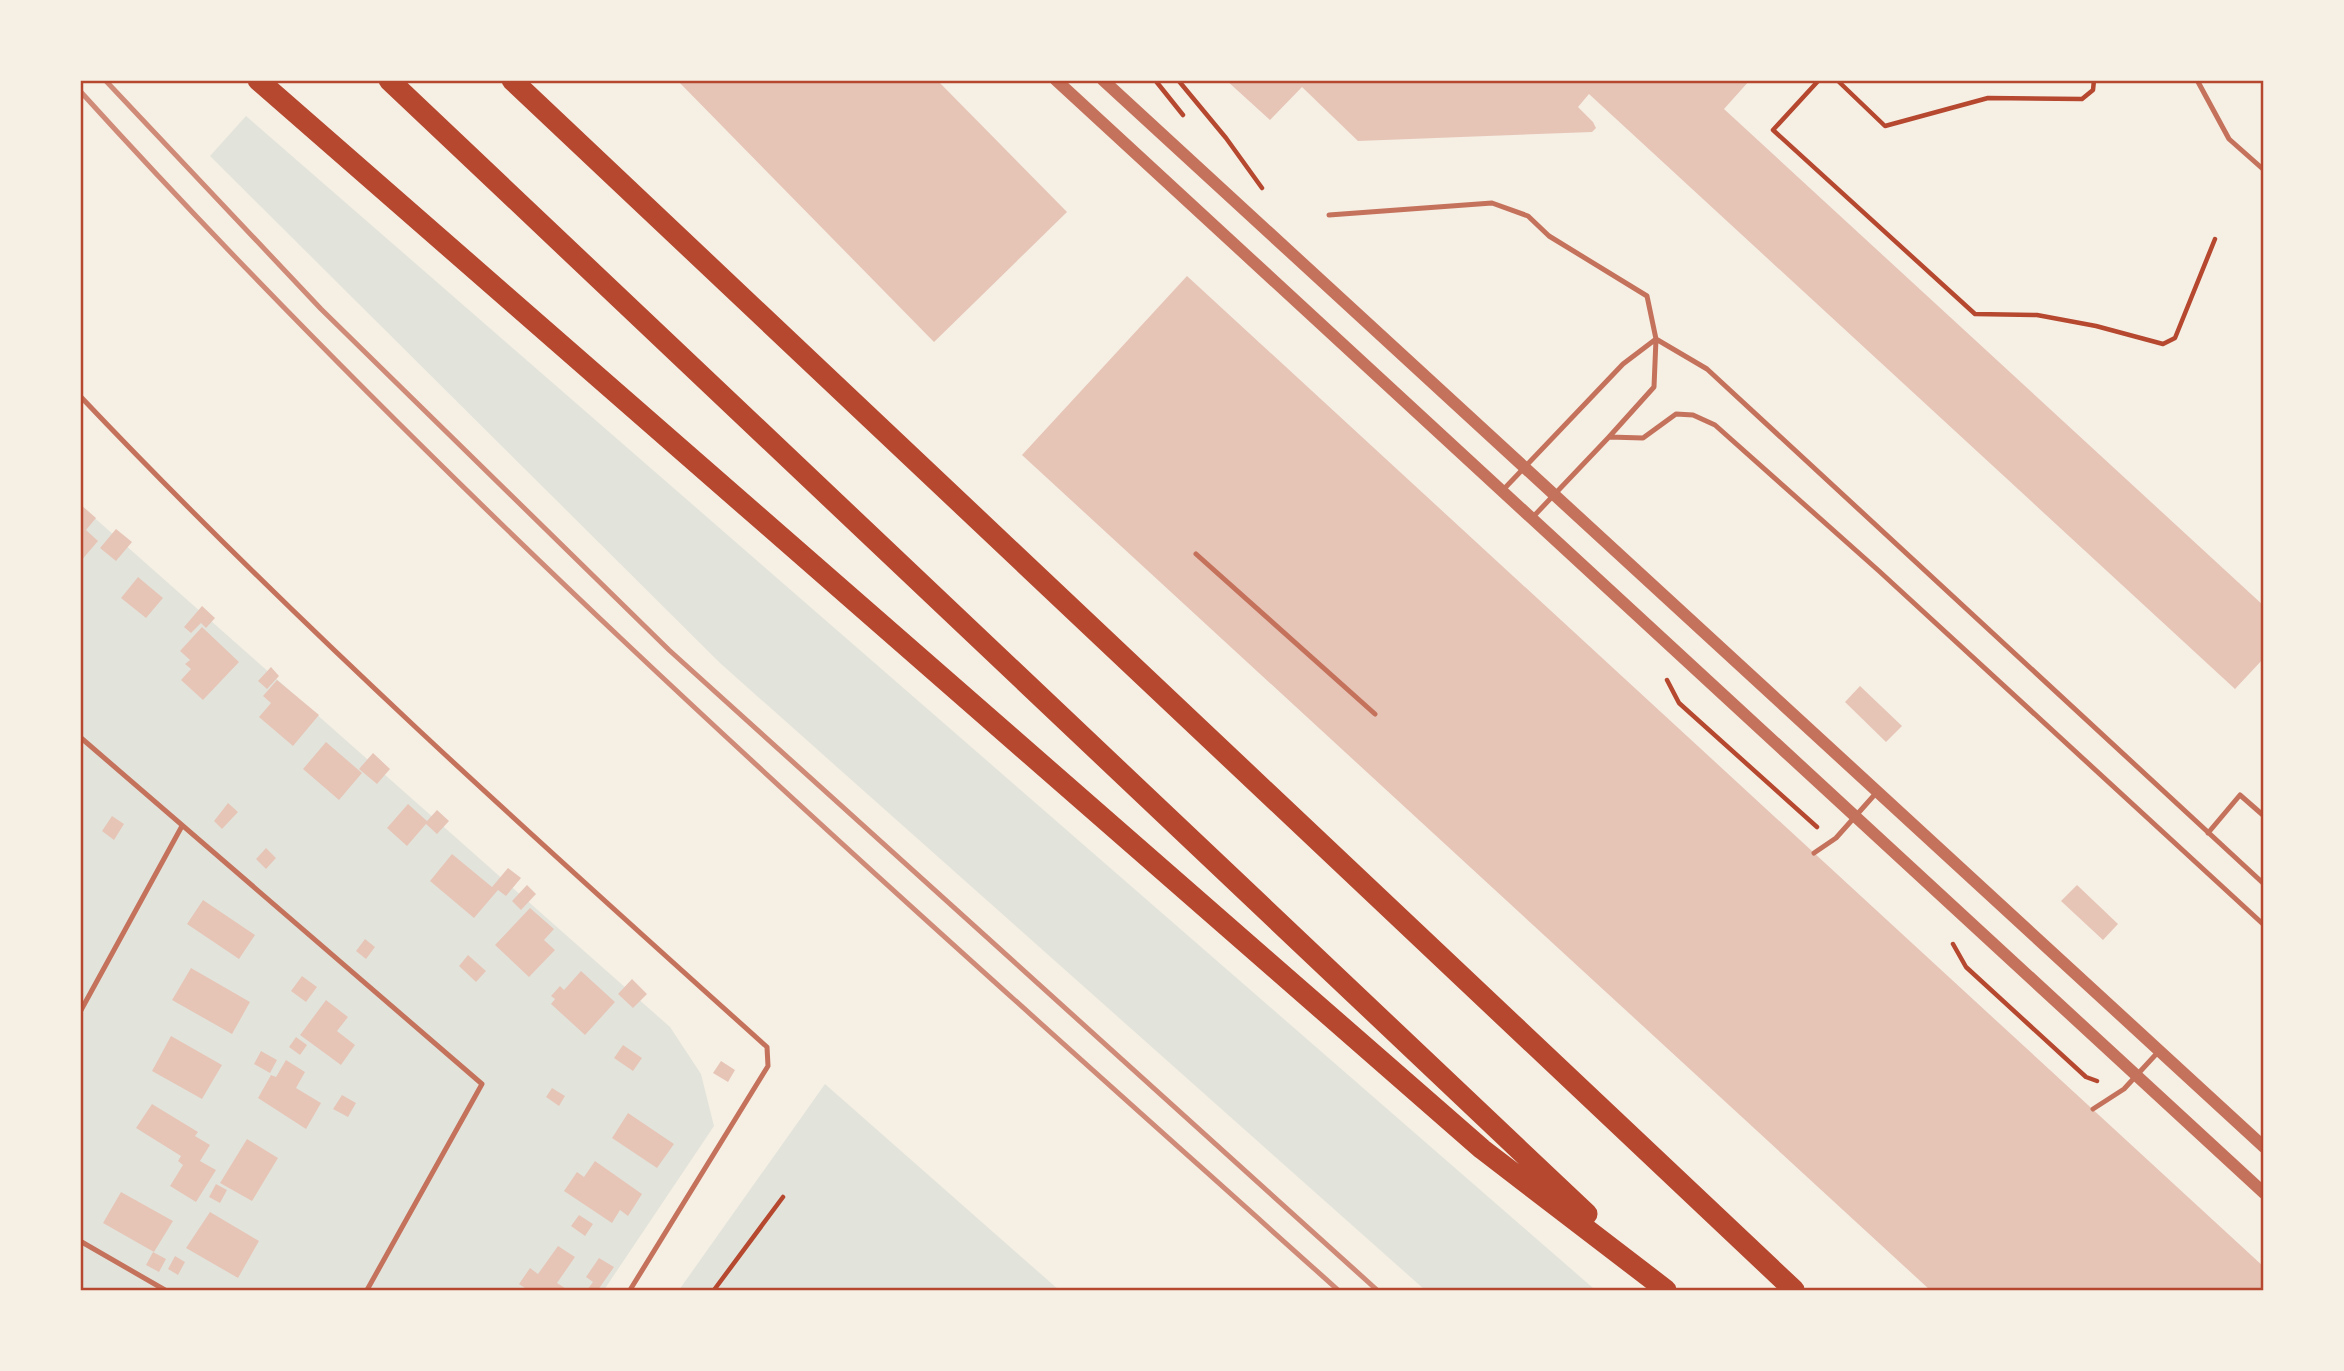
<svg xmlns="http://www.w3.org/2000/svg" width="2344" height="1371" viewBox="0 0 2344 1371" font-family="Inter,sans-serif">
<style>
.green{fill:#e2e4dc}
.building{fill:#e6c5b7}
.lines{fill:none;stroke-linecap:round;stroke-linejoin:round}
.path{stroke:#b5482f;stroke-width:4.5}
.service{stroke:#c5725c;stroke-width:5}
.tertiary{stroke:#c5725c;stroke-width:12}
.motorway{stroke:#b5482f;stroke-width:21}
.rail{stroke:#cf8b77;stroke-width:5}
.neatline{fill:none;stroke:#b5482f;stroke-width:2.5}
</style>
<rect width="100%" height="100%" fill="#f6efe4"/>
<path class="green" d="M246 116 1593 1288 1591 1290H1425L720 663 210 156Z
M80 505 670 1027 701 1074 714 1126 604 1290H81Z
M825 1084 1059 1290H679Z"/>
<path class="building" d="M677 80H937L1067 212 934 342Z
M1226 80H1750L1724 109 2264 606V658L2235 689 1589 94 1578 107 1593 122 1596 128 1592 132 1358 141 1302 87 1270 120Z
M1187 276 2264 1267V1290H1930L1022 455Z
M80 504 96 518 86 530 98 541 80 562Z
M116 529 132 542 116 561 100 548Z
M138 577 163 598 146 618 121 598Z
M202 606 215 618 206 628 201 623 191 633 184 627Z
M202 627 239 662 203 700 181 680 191 669 185 664 190 660 180 651Z
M271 667 279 676 267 689 258 681Z
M277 680 319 715 293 746 259 717 271 703 263 696Z
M1860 686 1902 726 1886 742 1845 702Z
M326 742 362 773 339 800 303 769Z
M373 753 390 769 377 784 359 769Z
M228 803 238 812 222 829 214 821Z
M408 804 427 821 437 810 449 821 437 834 426 824 407 846 387 828Z
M112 816 124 824 114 840 102 831Z
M266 848 276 858 266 869 256 859Z
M452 854 492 887 508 868 521 878 506 896 498 890 474 918 430 881Z
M527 885 536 894 521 910 512 901Z
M2077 885 2118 924 2103 940 2061 901Z
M203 900 255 935 239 959 187 924Z
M530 908 554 929 544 940 555 950 529 977 495 945Z
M365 939 375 947 366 959 356 951Z
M468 955 486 971 476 982 459 966Z
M191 968 250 1002 232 1034 172 1000Z
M581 971 615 1002 585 1035 551 1004 555 999 551 996 560 986 564 990Z
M302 976 317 987 306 1002 291 991Z
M632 979 647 994 633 1008 618 994Z
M326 1000 348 1017 337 1031 355 1045 341 1065 300 1035Z
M171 1036 222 1065 202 1099 152 1071Z
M296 1037 307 1045 300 1055 289 1047Z
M623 1045 642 1058 633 1071 614 1058Z
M261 1051 277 1060 270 1073 254 1064Z
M286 1060 305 1072 296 1088 321 1103 306 1129 258 1098 271 1075 276 1077Z
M721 1061 735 1070 728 1082 713 1073Z
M552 1088 565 1096 559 1106 546 1097Z
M342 1095 356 1103 348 1117 333 1109Z
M152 1104 198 1132 195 1136 210 1145 200 1161 216 1170 196 1202 170 1186 183 1165 178 1161 181 1156 136 1128Z
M628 1113 674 1144 657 1168 612 1138Z
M247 1139 278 1158 252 1201 220 1183Z
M595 1161 642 1194 628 1216 620 1210 612 1223 564 1191 577 1172 584 1177Z
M216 1184 227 1190 220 1203 209 1197Z
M121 1192 173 1221 154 1252 103 1223Z
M210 1212 259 1241 238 1278 186 1248Z
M579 1215 593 1224 585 1236 571 1226Z
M558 1246 575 1257 557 1283 568 1290H528L519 1284 530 1268 538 1274Z
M153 1252 166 1259 159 1272 146 1265Z
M175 1256 185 1262 178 1275 168 1269Z
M599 1258 614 1267 598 1290H587L593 1282 586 1277Z"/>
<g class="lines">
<path class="path" d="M1155 80 1183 115
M1178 80 1226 138 1262 188
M1819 80 1773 130 1975 314 2037 315 2096 326 2163 344 2175 338 2215 239
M1837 80 1885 126 1988 98 2082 99 2093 90 2094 80
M1667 680 1679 703 1817 827
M1953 944 1966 967 2086 1077 2097 1081
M714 1290 783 1197"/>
<path class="service" d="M2197 80 2229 139 2264 170
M1329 215 1492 203 1528 216 1549 236 1647 296 1656 339 1654 387 1609 437
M1656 339 1707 369 2264 884
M80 396C297 625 532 836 767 1047L768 1066 630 1290
M1502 491 1623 364 1656 339
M1532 518 1609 437 1643 438 1676 414 1693 415 1715 425 1879 571 2264 925
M1196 554 1375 714
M80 737 482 1084 367 1290
M2208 833 2240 795 2264 816
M1814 853 1836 838 1877 792
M80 1012 182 826
M2093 1109 2124 1089 2159 1051
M80 1241 165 1290"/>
<path class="tertiary" d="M1056 80 2264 1193
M1103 80 2264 1147"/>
<path class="motorway" d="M258 80 1482 1149 1666 1290
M389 80 1587 1214
M512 80 1794 1290"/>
<path class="rail" d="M105 80 321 309 669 650 1377 1290
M80 91C470 521 907 903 1338 1290"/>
</g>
<rect width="2344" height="1371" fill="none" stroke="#f6efe4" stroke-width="164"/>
<rect x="82" y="82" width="2180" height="1207" class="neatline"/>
</svg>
